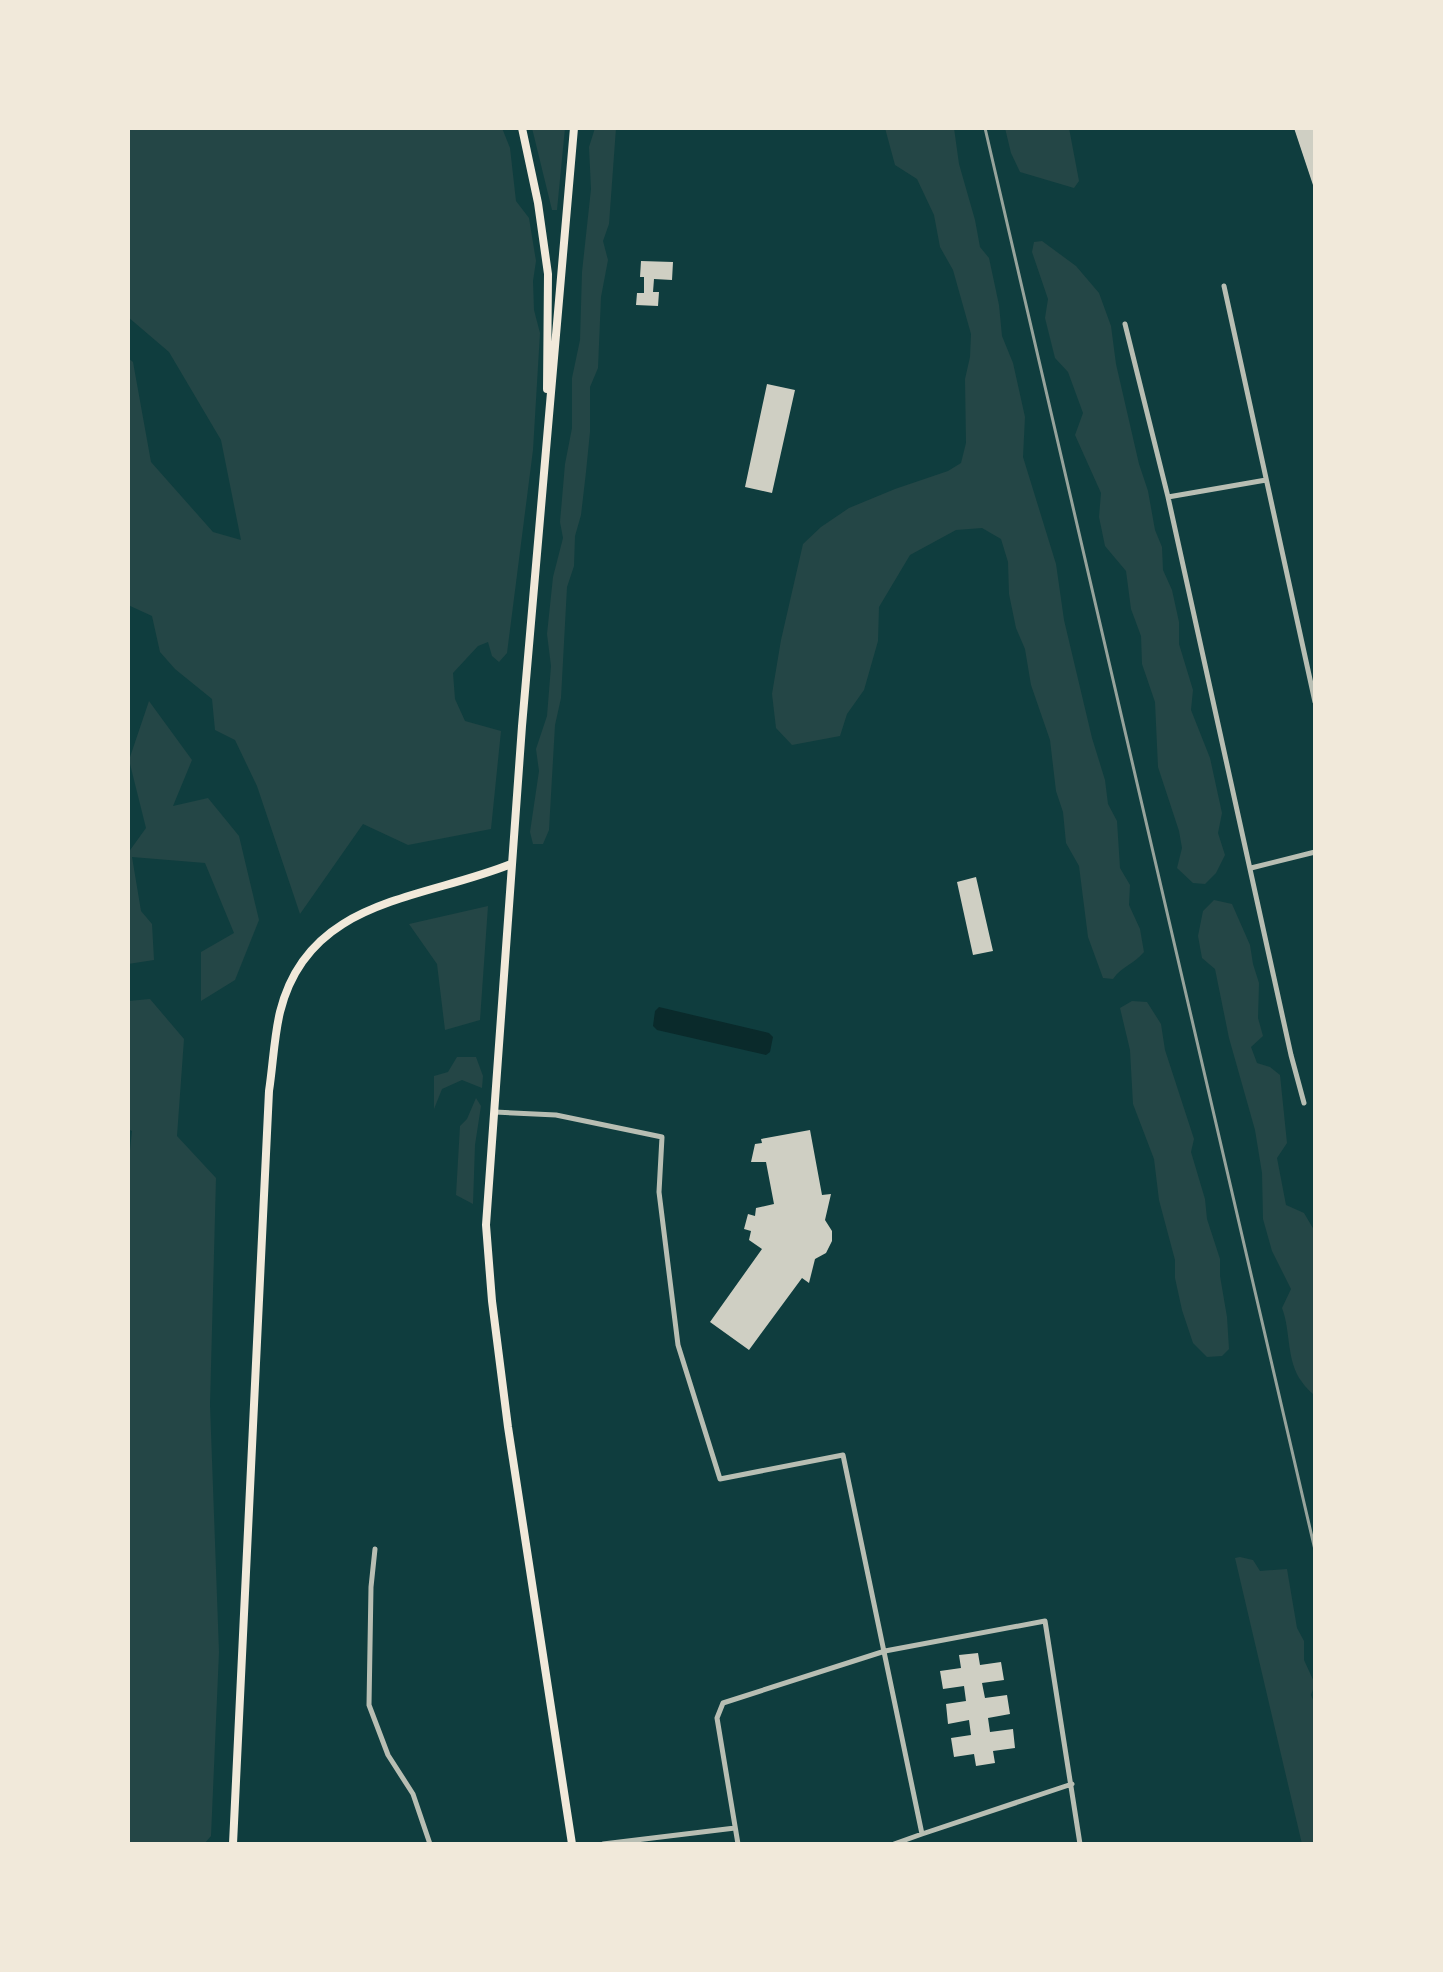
<svg xmlns="http://www.w3.org/2000/svg" width="1443" height="1972" viewBox="0 0 1443 1972" font-family="Rubik,sans-serif">
<style>
.green{fill:#244646}
.water{fill:#0a2a2b}
.building{fill:#cfcfc3}
.lines{fill:none;stroke-linecap:round;stroke-linejoin:round}
.minor{stroke:#b8beb3;stroke-width:5}
.secondary{stroke:#f1e9da;stroke-width:8}
.rail{stroke:#97a49c;stroke-width:3}
</style>
<rect width="100%" height="100%" fill="#0f3d3e"/>
<path class="green" d="M128 128H502L510 148 516 201 529 218 536 261 533 281 534 310 540 333 533 450 507 653 499 662 492 656 488 642 478 646 453 673 455 699 465 721 501 731 491 829 408 845 363 824 300 914 257 786 235 740 215 730 212 699 175 669 160 652 152 616 128 605V358L133 362 151 462 213 532 241 540 221 440 169 352 128 317Z
M532 128H565L557 210H552Z
M595 128H616L609 224 603 241 608 260 601 297 598 368 590 387V432L586 472 581 515 575 536 574 566 567 587 561 698 555 725 549 830 543 844H533L530 832 539 771 536 749 547 716 551 666 547 634 553 577 563 538 560 522 565 464 572 428V378L580 340 582 272 591 189 589 147Z
M885 128H954L959 164 975 220 980 247 989 258 999 305 1002 336 1013 363 1025 417 1023 457 1056 564 1064 620 1092 738 1105 780 1108 804 1117 821 1120 868 1130 885 1129 905 1140 929 1144 952C1134 964 1122 966 1113 979L1103 978 1088 937 1079 866 1066 843 1063 812 1056 791 1050 740 1031 685 1025 649 1016 628 1009 594 1008 562 1001 539 982 528 956 530 910 555 879 607 878 641 864 690 847 714 840 736 792 745 776 728 772 694 781 640 803 544 821 527 849 508 895 489 948 471 961 463 966 443 965 379 970 357 971 334 953 270 940 247 934 215 917 179 895 165Z
M1005 128H1069L1079 181 1074 188 1020 172 1011 153Z
M1042 241 1076 266 1099 293 1111 326 1116 364 1139 464 1148 491 1155 530 1162 547 1163 570 1172 590 1179 622V644L1193 690 1191 710 1210 758 1222 813 1218 833 1225 855 1216 873 1205 884 1193 883 1177 868 1182 848 1179 831 1158 767 1155 702 1142 664 1141 636 1131 609 1126 571 1105 546 1099 517 1101 493 1075 435 1083 413 1068 372 1055 358 1045 318 1048 299 1032 252 1034 242Z
M149 701 192 760 173 806 208 798 239 836 259 920 235 980 201 1001V952L234 933 205 863 132 857 141 911 152 924 154 960 128 964V853L146 828 129 760Z
M1214 900 1232 904 1250 945 1253 964 1259 983 1258 1018 1263 1036 1251 1047 1257 1063 1270 1067 1280 1075 1287 1143 1277 1158 1286 1205 1304 1213 1314 1230 1315 1396C1311 1392 1305 1387 1302 1382 1286 1361 1291 1331 1282 1308L1291 1289 1272 1251 1263 1219 1262 1173 1255 1130 1229 1038 1215 969 1202 958 1198 936 1203 911Z
M488 906 480 1020 445 1030 437 964 409 924Z
M150 999 184 1039 177 1136 216 1178 210 1405 219 1652 211 1836 204 1844H128V1168L132 1131 128 1129V1001Z
M1132 1001 1147 1002 1161 1024 1165 1050 1194 1139 1191 1152 1205 1199 1207 1219 1220 1259V1276L1227 1317 1229 1349 1222 1356 1207 1357 1193 1343 1182 1310 1175 1278V1260L1159 1200 1154 1159 1133 1104 1130 1050 1120 1008Z
M457 1057H476L483 1076 482 1088 462 1080 442 1089 434 1109V1076L448 1072Z
M476 1098 481 1106 475 1145 473 1204 456 1195 460 1126 467 1119Z
M1240 1557 1253 1560 1260 1571 1287 1569 1297 1628 1304 1641V1660L1315 1684 1311 1695 1315 1705V1844H1302L1235 1558Z"/>
<path class="water" d="M659 1007 769 1033 773 1037 770 1052 766 1055 657 1030 653 1026 655 1011Z"/>
<path class="building" d="M1294 128H1315V188H1314Z
M641 261 673 262 672 280 654 279 653 292H659L658 306 636 305 637 293H644V277H640Z
M767 384 795 390 772 493 745 487Z
M976 877 993 951 973 955 957 882Z
M810 1130 822 1195 831 1194 825 1220 832 1231V1241L826 1253 815 1259 809 1283 802 1278 749 1350 710 1322 762 1249 749 1240 751 1231 744 1229 748 1214 755 1216 756 1208 774 1204 766 1162H751L755 1144 762 1143 761 1139Z
M978 1653 980 1665 1001 1662 1004 1680 982 1683 985 1698 1007 1695 1010 1714 988 1718 990 1732 1013 1729 1015 1748 993 1751 995 1763 976 1766 974 1754 954 1757 951 1738 971 1735 969 1720 948 1724 946 1704 966 1701 964 1686 943 1689 940 1671 961 1668 959 1655Z"/>
<g class="lines">
<path class="minor" d="M1224 286 1315 702
M1125 324 1168 497 1291 1055 1304 1103
M1168 497 1266 480
M1251 868 1315 852
M495 1112 556 1115 662 1137 659 1192 678 1345 720 1479 843 1455 922 1834 1072 1784
M375 1549 371 1587 369 1705 388 1755 413 1794 430 1844
M603 1844 735 1828
M738 1844 717 1718 723 1703 885 1651 1045 1621 1080 1844
M894 1844 922 1834"/>
<path class="secondary" d="M522 128 538 203 548 274 547 389
M233 1844 269 1091C273 1065 274 1037 280 1012 308 898 422 900 511 864
M572 1844 508 1427 492 1301 486 1225 522 726 574 128"/>
<path class="rail" d="M985 128 1315 1550"/>
</g>
<rect width="1443" height="1972" fill="none" stroke="#f1e9da" stroke-width="260"/>
</svg>
